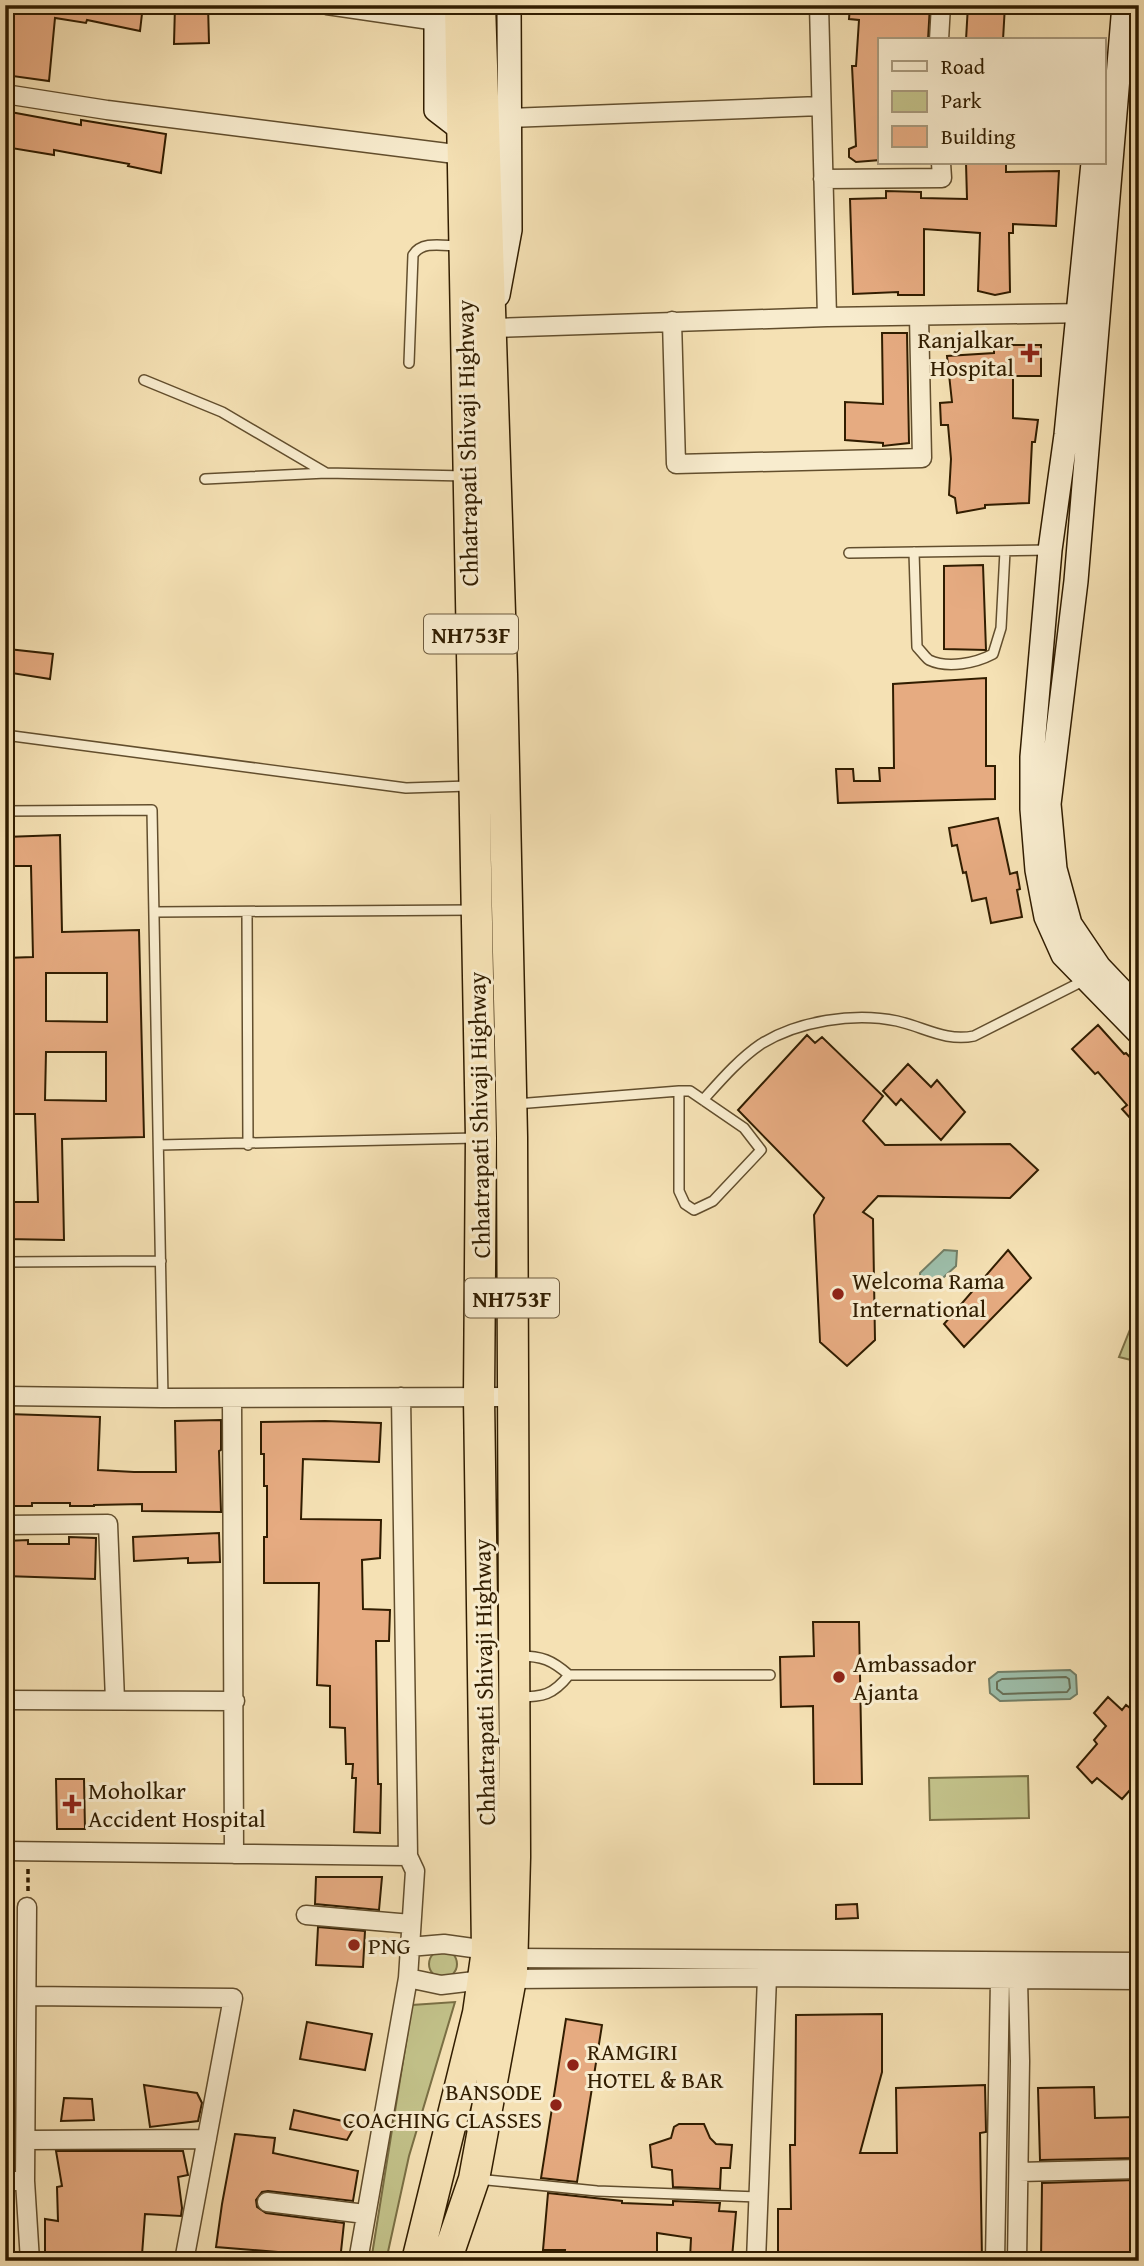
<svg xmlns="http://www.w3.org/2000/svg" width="1144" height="2266" viewBox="0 0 1144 2266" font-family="'Gentium Book Plus',serif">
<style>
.green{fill:#c2c189;stroke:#7a6f44;stroke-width:2}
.water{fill:#9dbeaa;stroke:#727e66;stroke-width:2}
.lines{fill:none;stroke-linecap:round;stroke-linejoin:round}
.shore{stroke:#676e55;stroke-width:2}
.building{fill:#e6ab81;stroke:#311d00;stroke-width:2;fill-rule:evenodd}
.lane-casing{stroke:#624e2d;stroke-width:12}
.street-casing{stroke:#624e2d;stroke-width:21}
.secondary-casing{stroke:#311d00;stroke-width:26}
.highway-casing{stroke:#311d00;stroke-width:33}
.path{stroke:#311d00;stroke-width:3.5;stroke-dasharray:5 3.5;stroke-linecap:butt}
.lane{stroke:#f8ecce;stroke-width:9}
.street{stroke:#f8ecce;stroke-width:18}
.secondary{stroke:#f8ecce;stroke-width:23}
.highway{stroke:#f5e1b4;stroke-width:30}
.poi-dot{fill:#8f2418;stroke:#f8ecce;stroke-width:2.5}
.labels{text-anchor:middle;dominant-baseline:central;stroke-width:6;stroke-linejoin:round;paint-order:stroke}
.shield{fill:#f8ecce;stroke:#6d5b3e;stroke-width:2}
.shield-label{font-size:23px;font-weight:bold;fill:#311d00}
.poi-label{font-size:24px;fill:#311d00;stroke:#f8ecce;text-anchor:start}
.street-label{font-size:24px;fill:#311d00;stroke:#f8ecce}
</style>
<rect width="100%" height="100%" fill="#f5e1b4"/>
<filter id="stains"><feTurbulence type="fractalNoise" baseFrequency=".00286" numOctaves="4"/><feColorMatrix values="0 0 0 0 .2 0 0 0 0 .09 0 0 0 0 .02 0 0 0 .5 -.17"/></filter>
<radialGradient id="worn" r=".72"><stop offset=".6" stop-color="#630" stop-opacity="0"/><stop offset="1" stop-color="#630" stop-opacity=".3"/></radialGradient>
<path class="green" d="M1139 1307V1362L1119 1357Z
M1028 1776 1029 1818 930 1820 929 1778Z
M429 1964a14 14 0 1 1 28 0a14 14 0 1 1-28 0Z
M455 2002 409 2156 386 2261H371L412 2005Z"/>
<path class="water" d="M944 1250 957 1251 956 1266 934 1286 920 1284V1273Z
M1070 1670 1076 1675 1077 1694 1070 1699 1000 1701 990 1693 989 1679 998 1672Z"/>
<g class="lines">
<path class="shore" d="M1066 1677 1069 1679 1070 1688 1067 1692 1003 1694 997 1689V1682L1002 1679Z"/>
</g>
<path class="building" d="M5 5H143L140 31 87 20 86 23 55 18 49 81 5 75Z
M175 5H208L209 43 174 44Z
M850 5H930L928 40H880V160L856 162 849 157V149L856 146 852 66H856L859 20 849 19Z
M968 5H1005L1003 40H966Z
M5 111 81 125V120L166 134 161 173 128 166 129 164 54 150V155L5 147Z
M966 163H1006V172L1059 171 1056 226 1013 224V233H1009L1010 292 995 295 978 291 980 233 924 229V295H898V292L853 294 850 199 886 198V191L921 192V198L967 199Z
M882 333H907L909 443 883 446V443L845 440V402L883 404Z
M994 345H1041V376H1013V418L1038 420 1035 442H1032L1029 503 985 505V508L957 513 955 498 949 495 951 459 948 425H941L940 403 952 402 947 356 994 353Z
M983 565 986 650 944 649V566Z
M8 649 53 654 50 679 5 672Z
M986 678V766H995V799L838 803 836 769H853L854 781H880L879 768H894L893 684Z
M998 818 1010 874 1017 872 1020 889 1017 890 1022 917 991 923 986 898 972 901 966 872 963 873 957 845 952 846 949 828Z
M60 835 62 932 139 930 144 1137 62 1139 64 1240 5 1239V1202H38L35 1114H5V1071H9L5 958 33 957 31 866H5V837ZM46 973H107V1022L46 1021ZM46 1052H106V1101L45 1100Z
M1098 1025 1124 1054 1126 1053 1139 1067V1128L1122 1109 1127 1105 1098 1072 1095 1074 1072 1049Z
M807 1035 815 1043 822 1037 883 1096 863 1121 885 1145 1010 1144 1038 1170 1010 1198 878 1196 863 1212 873 1219 875 1340 847 1366 820 1342 814 1215 824 1198 738 1110Z
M908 1064 931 1087 937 1080 965 1112 941 1140 901 1099 896 1105 883 1091Z
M1008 1250 1031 1278 964 1347 944 1324Z
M7 1414 100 1417 98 1470 134 1472H176L175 1421 221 1420V1450L219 1451 221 1512 142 1511V1504L94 1505V1506H70V1503H32V1506H5Z
M325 1421 381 1423 379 1462 303 1459 301 1519 381 1520 380 1558 362 1560 363 1609 390 1610 389 1641H376L378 1784H381L380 1833 354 1832 356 1778H352L353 1764H346L345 1728 330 1727V1686L317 1685 319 1583H264V1537H267V1486H264V1454H261V1422Z
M219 1533 220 1562 188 1563V1558L134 1561 133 1537Z
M69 1537 96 1538 95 1579 5 1576V1541L28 1540V1544H69Z
M813 1622H859L862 1784H814L813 1706 781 1707 780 1657 814 1656Z
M1108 1697 1122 1710 1126 1705 1139 1715V1780L1122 1799 1097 1778 1092 1783 1077 1767 1097 1744 1094 1740 1106 1726 1094 1713Z
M56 1779H84L85 1829H57Z
M316 1877H382L379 1910 315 1904Z
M857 1904 858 1918 836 1919V1905Z
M318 1927 365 1931 363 1967 316 1965Z
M882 2014V2072L860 2153H897L896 2088 985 2085 986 2132 980 2133 982 2261H778V2209H791L790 2145H795L796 2015Z
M566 2019 602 2025 577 2182 541 2178Z
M307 2022 372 2034 365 2070 300 2059Z
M144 2085 197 2093 202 2103 198 2121 150 2127Z
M1094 2087 1095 2118 1136 2117 1137 2158 1040 2160 1038 2088Z
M64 2098 92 2099 94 2120 61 2121Z
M294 2110 356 2124 347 2140 290 2129Z
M679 2124H704L710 2138 716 2144 732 2145 730 2168H721L720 2189 673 2187 672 2170 652 2167 650 2145 671 2138 674 2127Z
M235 2134 275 2138 273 2153 358 2171 353 2201 268 2191 262 2192 256 2200 257 2207 266 2213 344 2223 340 2261H276L277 2252 216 2247 222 2204Z
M56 2151H183L188 2175 178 2177 182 2208 181 2216 145 2214 142 2255 107 2257 108 2253 45 2257V2219L58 2221 57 2187 62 2186Z
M1135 2180V2261H1041L1042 2183Z
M548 2193 622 2201V2203L673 2205V2201L720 2203 719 2211 736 2212 732 2258H690L691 2238 657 2233V2259L620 2257V2261L564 2260 565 2250H543Z"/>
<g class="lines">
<defs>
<path id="lane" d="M409 363 413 255C422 240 444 246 460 246
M144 380 222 412 326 473
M205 479 326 473 466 476
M914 552 917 647C921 651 925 657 929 660 948 669 976 663 993 654L1001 628 1005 551
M849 553 1050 550
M5 735 406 788 469 786
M5 811 152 810 163 1398
M155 912 474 910
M247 912 248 1145
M703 1100C721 1080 739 1059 761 1044 798 1021 854 1012 897 1021 924 1027 946 1042 974 1036L1085 980
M516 1104 679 1091H690L744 1128 761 1150 713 1201 694 1210 685 1204 679 1191V1091
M159 1145 476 1138
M5 1262 161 1261
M569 1675H770
M518 1697C543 1697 553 1695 569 1675 552 1660 542 1656 519 1656
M477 2179 597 2191 758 2197"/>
<path id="street" d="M327 5 437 21
M819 5 827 317
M939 40 941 5
M5 94 107 110 463 155
M509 118 821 106
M823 179 942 178 941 163
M672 321 676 464 922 458 919 316
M492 328 827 317 1090 313
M5 1396 163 1398 512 1397
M232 1398 234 1854
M5 1525 108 1524 115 1700
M5 1700 235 1701
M5 1851 408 1856
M27 1907 25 2181 30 2261
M306 1915 411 1924
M409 1947 444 1944 487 1950
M513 1958 1139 1962
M1013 1971 1018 1980 1020 2061 1017 2261
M408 1978 441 1985 483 1980
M511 1979 767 1977 1139 1980
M27 1996 233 1998 184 2261
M26 2140 207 2139
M1019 2172 1139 2169
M5 2181H25
M267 2202 365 2214
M358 2261 408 1978 415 1871 408 1856 401 1397
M756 2261 767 1977
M995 2261 1000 1980 1003 1971"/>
<path id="secondary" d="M436 5V110L462 130
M1124 5 1076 581 1049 804 1055 869 1070 924 1099 967 1139 1009
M1093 163 1066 435 1050 550 1032 757V809L1037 870 1046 917 1063 955 1139 1033
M498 295 510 230 509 5"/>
<path id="highway" d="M417 2261 478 2013 487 1950 479 1397 481 1138 460 5
M446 2261 474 2179 512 1973 515 1857 512 1137 502 674 480 5"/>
</defs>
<use href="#lane" class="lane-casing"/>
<use href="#street" class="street-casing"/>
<use href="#secondary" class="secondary-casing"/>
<use href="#highway" class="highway-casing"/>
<path class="path" d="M28 1891V1867"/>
<use href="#lane" class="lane"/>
<use href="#street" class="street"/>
<use href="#secondary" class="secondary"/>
<use href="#highway" class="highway"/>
</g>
<g class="poi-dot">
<path d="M1026.5 342.5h7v7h7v7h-7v7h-7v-7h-7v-7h7z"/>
<circle cx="838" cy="1294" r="7"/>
<circle cx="839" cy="1677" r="7"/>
<path d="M68.5 1793.5h7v7h7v7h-7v7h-7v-7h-7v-7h7z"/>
<circle cx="354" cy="1945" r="7"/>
<circle cx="573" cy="2065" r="7"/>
<circle cx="556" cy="2105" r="7"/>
</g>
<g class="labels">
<g class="shield">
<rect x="424" y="614.5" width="94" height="39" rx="5"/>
<rect x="465" y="1278.5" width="94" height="39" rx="5"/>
</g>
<g class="shield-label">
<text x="471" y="634">NH753F</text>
<text x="512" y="1298">NH753F</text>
</g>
<g class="poi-label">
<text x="1014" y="339" text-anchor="end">Ranjalkar<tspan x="1014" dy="28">Hospital</tspan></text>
<text x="852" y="1280">Welcoma Rama<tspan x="852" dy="28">International</tspan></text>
<text x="853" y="1663">Ambassador<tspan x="853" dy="28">Ajanta</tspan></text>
<text x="88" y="1790">Moholkar<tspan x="88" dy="28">Accident Hospital</tspan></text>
<text x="368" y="1945">PNG</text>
<text x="587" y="2051">RAMGIRI<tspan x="587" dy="28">HOTEL &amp; BAR</tspan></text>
<text x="542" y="2091" text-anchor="end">BANSODE<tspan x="542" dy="28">COACHING CLASSES</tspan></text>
</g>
<g class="street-label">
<text transform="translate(467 443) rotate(-91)">Chhatrapati Shivaji Highway</text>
<text transform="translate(479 1115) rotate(-91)">Chhatrapati Shivaji Highway</text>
<text transform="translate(484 1682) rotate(-91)">Chhatrapati Shivaji Highway</text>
</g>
</g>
<rect width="1144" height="2266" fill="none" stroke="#f5e1b4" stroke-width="28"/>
<rect x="7" y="7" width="1130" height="2252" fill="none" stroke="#311d00" stroke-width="3.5"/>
<rect x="14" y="14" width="1116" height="2238" fill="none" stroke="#311d00" stroke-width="2"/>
<rect x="878" y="38" width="228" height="126" fill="#f8ecce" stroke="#a8997c" stroke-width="2"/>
<rect x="892" y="61" width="35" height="10" fill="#f8ecce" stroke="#a8997c" stroke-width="2"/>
<text x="941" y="74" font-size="21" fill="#311d00">Road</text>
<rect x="892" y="91" width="35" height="21" fill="#c2c189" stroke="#a8997c" stroke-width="2"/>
<text x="941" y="108" font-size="21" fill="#311d00">Park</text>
<rect x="892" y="126" width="35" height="21" fill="#e6ab81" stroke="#a8997c" stroke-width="2"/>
<text x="941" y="144" font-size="21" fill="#311d00">Building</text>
<rect width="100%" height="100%" filter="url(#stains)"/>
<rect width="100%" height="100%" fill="url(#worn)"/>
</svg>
